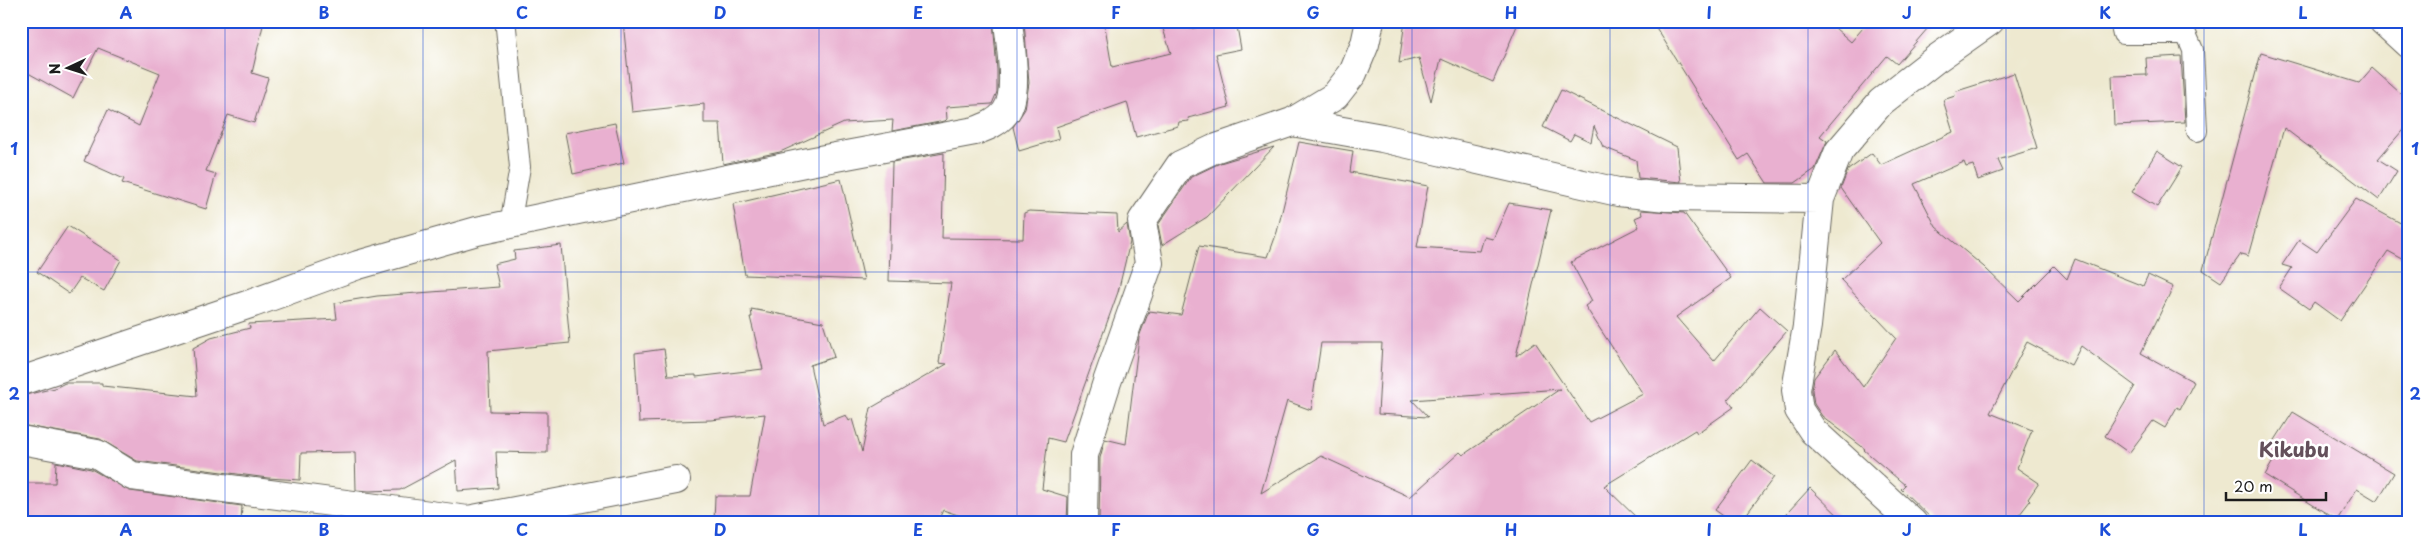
<svg xmlns="http://www.w3.org/2000/svg" width="2429" height="544" viewBox="0 0 2429 544" font-family="'Playpen Sans',sans-serif">
<style>
.building{fill:#e9b0d0;fill-rule:evenodd}
.lines{fill:none;stroke-linecap:round;stroke-linejoin:round}
.lane-casing{stroke:#66645b;stroke-width:22}
.street-casing{stroke:#66645b;stroke-width:30}
.lane{stroke:#fff;stroke-width:20}
.street{stroke:#fff;stroke-width:28}
.grid{fill:none;stroke:#1d4ed8;stroke-width:1;stroke-opacity:0.55}
.labels{text-anchor:middle;dominant-baseline:central;stroke-width:5;stroke-linejoin:round;paint-order:stroke}
.quarter-label{font-size:20px;font-weight:bold;fill:#64505b;stroke:#fff}
.neatline{fill:none;stroke:#1d4ed8;stroke-width:2}
.grid-label{font-size:16px;text-anchor:middle;font-weight:bold;fill:#1d4ed8}
</style>
<rect width="100%" height="100%" fill="#fff"/>
<filter id="ink" filterUnits="userSpaceOnUse"><feTurbulence type="fractalNoise" baseFrequency=".02" numOctaves="2"/><feDisplacementMap in="SourceGraphic" scale="10" xChannelSelector="R" yChannelSelector="G"/><feConvolveMatrix kernelMatrix="1 2 1 2 8 2 1 2 1" color-interpolation-filters="sRGB"/></filter>
<filter id="wash" filterUnits="userSpaceOnUse"><feTurbulence type="fractalNoise" baseFrequency=".0096" numOctaves="4" result="noise"/><feDisplacementMap in="SourceGraphic" scale="20" xChannelSelector="R" yChannelSelector="G"/><feGaussianBlur stdDeviation="1.12" result="paint"/><feColorMatrix in="noise" values="0 0 0 0 0 0 0 0 0 0 0 0 0 0 0 0 0 1.4 0 .05"/><feComposite in="paint" operator="in"/></filter>
<g filter="url(#wash)">
<rect width="100%" height="100%" fill="#eee9d0"/>
<g id="blocks">
<path class="building" d="M21 21H264L252 73 268 78 254 123 228 115 206 171 216 174 206 209 122 183 124 179 84 161 108 110 139 126 160 73 98 48 73 98 21 69Z
M623 21H993L997 70V92L992 104 946 107 947 119 945 121 892 131 893 120 844 123 780 152 723 164 720 123H704V104L632 112Z
M1024 21H1104L1112 67 1171 53 1163 29 1188 22 1190 29 1224 21H1236L1241 49 1216 54 1229 107 1188 118 1189 121 1179 122 1178 126 1136 137 1127 102 1056 127 1059 139 1019 151 1013 127 1025 109 1029 83Z
M1405 21H1519L1493 82 1441 59 1431 101 1419 58 1399 63Z
M1652 21H1827L1851 42 1869 21H1934L1897 64 1887 56 1820 136 1827 141 1815 169 1795 183H1767L1748 154 1739 160Z
M2261 53 2359 83 2372 68 2408 100V124L2378 159 2397 171 2379 200 2284 128 2248 256 2241 254 2221 282 2203 270Z
M2181 56 2185 122 2114 125 2112 76 2147 75 2146 58Z
M2014 73 2037 148 1998 160 2003 171 1978 180 1973 165 1966 167 1964 162 1914 184 1936 227 1984 267 2019 301 2054 266 2067 279 2075 259 2143 286 2148 275 2173 287 2141 353 2194 382 2180 409 2177 407 2165 428 2153 421 2129 453 2105 436 2135 386 2081 346 2071 365 2027 342 1990 413 2032 430 2017 468 2039 483 2028 499 2030 501 2013 523H1936L1901 489 1905 485 1864 450 1865 449 1822 416 1814 404 1812 390 1814 378 1835 350 1863 387 1896 338 1841 280 1880 243 1841 188 1848 170 1872 153 1881 165 1953 132 1943 100 1955 96 1954 92Z
M1561 90 1677 147 1681 182 1638 178 1636 160 1603 147 1594 126 1591 142 1574 134 1570 141 1543 127Z
M615 123 624 163 573 174 565 133Z
M1299 142 1353 151 1350 172 1428 186 1417 247 1480 251 1484 237 1493 239 1509 203 1551 210 1516 356 1535 342 1589 422 1643 394 1585 306 1592 301 1571 262 1639 227 1635 218 1642 215 1641 210 1684 213 1731 278 1676 317 1714 361 1760 307 1787 331 1728 399 1734 407 1697 433 1695 430 1604 486 1642 523H1099L1100 458 1105 439 1126 444 1139 337 1149 311 1181 315 1199 246 1268 257 1277 232ZM1321 343H1382L1378 414 1428 417 1412 400 1560 389 1463 455 1460 452 1410 497 1321 456 1261 493 1287 401 1311 410Z
M1274 147 1207 217 1162 245 1158 225 1191 177 1220 163Z
M2157 151 2182 167 2157 207 2132 192Z
M944 153 942 238 1023 239 1024 213 1029 211 1117 215 1118 232 1127 224 1130 242 1118 292 1064 442 1048 438 1042 489 1068 497 1067 523H982L943 510 937 523H714L715 496H750L765 414 711 420 639 422 635 353 664 349 668 376 696 375V377L763 369 750 317H752L751 309 823 322 834 357 810 365 823 424 846 415 849 421 852 419 862 452 871 408 947 364 939 363 951 283 889 281 892 162Z
M841 179 864 280 745 275 733 204Z
M2356 199 2408 227V262L2388 251 2340 321 2314 302 2309 309 2279 288 2292 268 2282 265 2299 240 2317 252Z
M68 226 121 260 104 291 80 278 69 294 37 272Z
M561 245 570 343 488 351 490 411 547 412V453L496 452 498 488 458 491 456 460 400 490 369 491 356 490 355 452 301 453 300 480 268 478 137 461 100 439 21 425V396L55 388 65 383H102V386L197 396 193 348 211 338 250 328 249 324 337 319 335 303 377 296 499 287 494 264 515 259 514 251Z
M2293 412 2394 473 2377 501 2357 489 2337 520 2265 475 2276 456 2268 451Z
M1752 460 1774 477 1740 523H1733L1715 510Z
M56 462 91 469 130 491 242 506 241 523H21V483H55Z
M1810 488 1846 523H1778Z"/>
</g>
</g>
<g filter="url(#ink)">
<use href="#blocks" fill-opacity="0" stroke="#66645b" stroke-width="1"/>
<g class="lines">
<defs>
<path id="lane" d="M2120 21 2123 34H2186L2193 50 2197 131
M506 28 520 167 510 225"/>
<path id="street" d="M2383 21 2408 44
M1292 122 1382 138 1618 192 1666 197 1820 199
M21 381 253 303 358 265 477 231 809 162 975 131C986 127 997 123 1005 113 1020 95 1010 45 1008 21
M21 440 97 454 132 476 468 520 676 480
M1083 523 1084 455 1107 382 1149 263 1142 221 1180 165 1214 149 1292 122 1335 96 1353 73 1365 44 1370 21
M1913 523 1813 431 1799 410 1796 390 1807 326 1820 199 1839 151 1881 102 1936 59 1990 21"/>
</defs>
<use href="#lane" class="lane-casing"/>
<use href="#street" class="street-casing"/>
<use href="#lane" class="lane"/>
<use href="#street" class="street"/>
</g>
</g>
<path class="grid" d="M225 21V523M423 21V523M621 21V523M819 21V523M1017 21V523M1214 21V523M1412 21V523M1610 21V523M1808 21V523M2006 21V523M2204 21V523M21 272H2408"/>
<g class="labels">
<g class="quarter-label">
<text x="2294" y="449">Kikubu</text>
</g>
</g>
<rect width="2429" height="544" fill="none" stroke="#fff" stroke-width="55"/>
<g transform="translate(68 68) rotate(266)" stroke="#ffffff" stroke-width="4" paint-order="stroke">
<path d="M0-4L9 19L0 12L-9 19Z" fill="#1c1c1c"/>
<text y="-8" font-size="14" font-weight="bold" text-anchor="middle" fill="#1c1c1c">N</text>
</g>
<path d="M2226 492v8h100v-8" fill="none" stroke="#1c1c1c" stroke-width="2.5"/>
<text x="2234" y="492" font-size="15" fill="#1c1c1c" stroke="#ffffff" stroke-width="4" paint-order="stroke">20 m</text>
<rect x="28" y="28" width="2374" height="488" class="neatline"/>
<g class="grid-label">
<text x="126" y="19">A</text>
<text x="324" y="19">B</text>
<text x="522" y="19">C</text>
<text x="720" y="19">D</text>
<text x="918" y="19">E</text>
<text x="1116" y="19">F</text>
<text x="1313" y="19">G</text>
<text x="1511" y="19">H</text>
<text x="1709" y="19">I</text>
<text x="1907" y="19">J</text>
<text x="2105" y="19">K</text>
<text x="2303" y="19">L</text>
<text x="14" y="155">1</text>
<text x="2415" y="155">1</text>
<text x="14" y="400">2</text>
<text x="2415" y="400">2</text>
<text x="126" y="536">A</text>
<text x="324" y="536">B</text>
<text x="522" y="536">C</text>
<text x="720" y="536">D</text>
<text x="918" y="536">E</text>
<text x="1116" y="536">F</text>
<text x="1313" y="536">G</text>
<text x="1511" y="536">H</text>
<text x="1709" y="536">I</text>
<text x="1907" y="536">J</text>
<text x="2105" y="536">K</text>
<text x="2303" y="536">L</text>
</g>
</svg>
